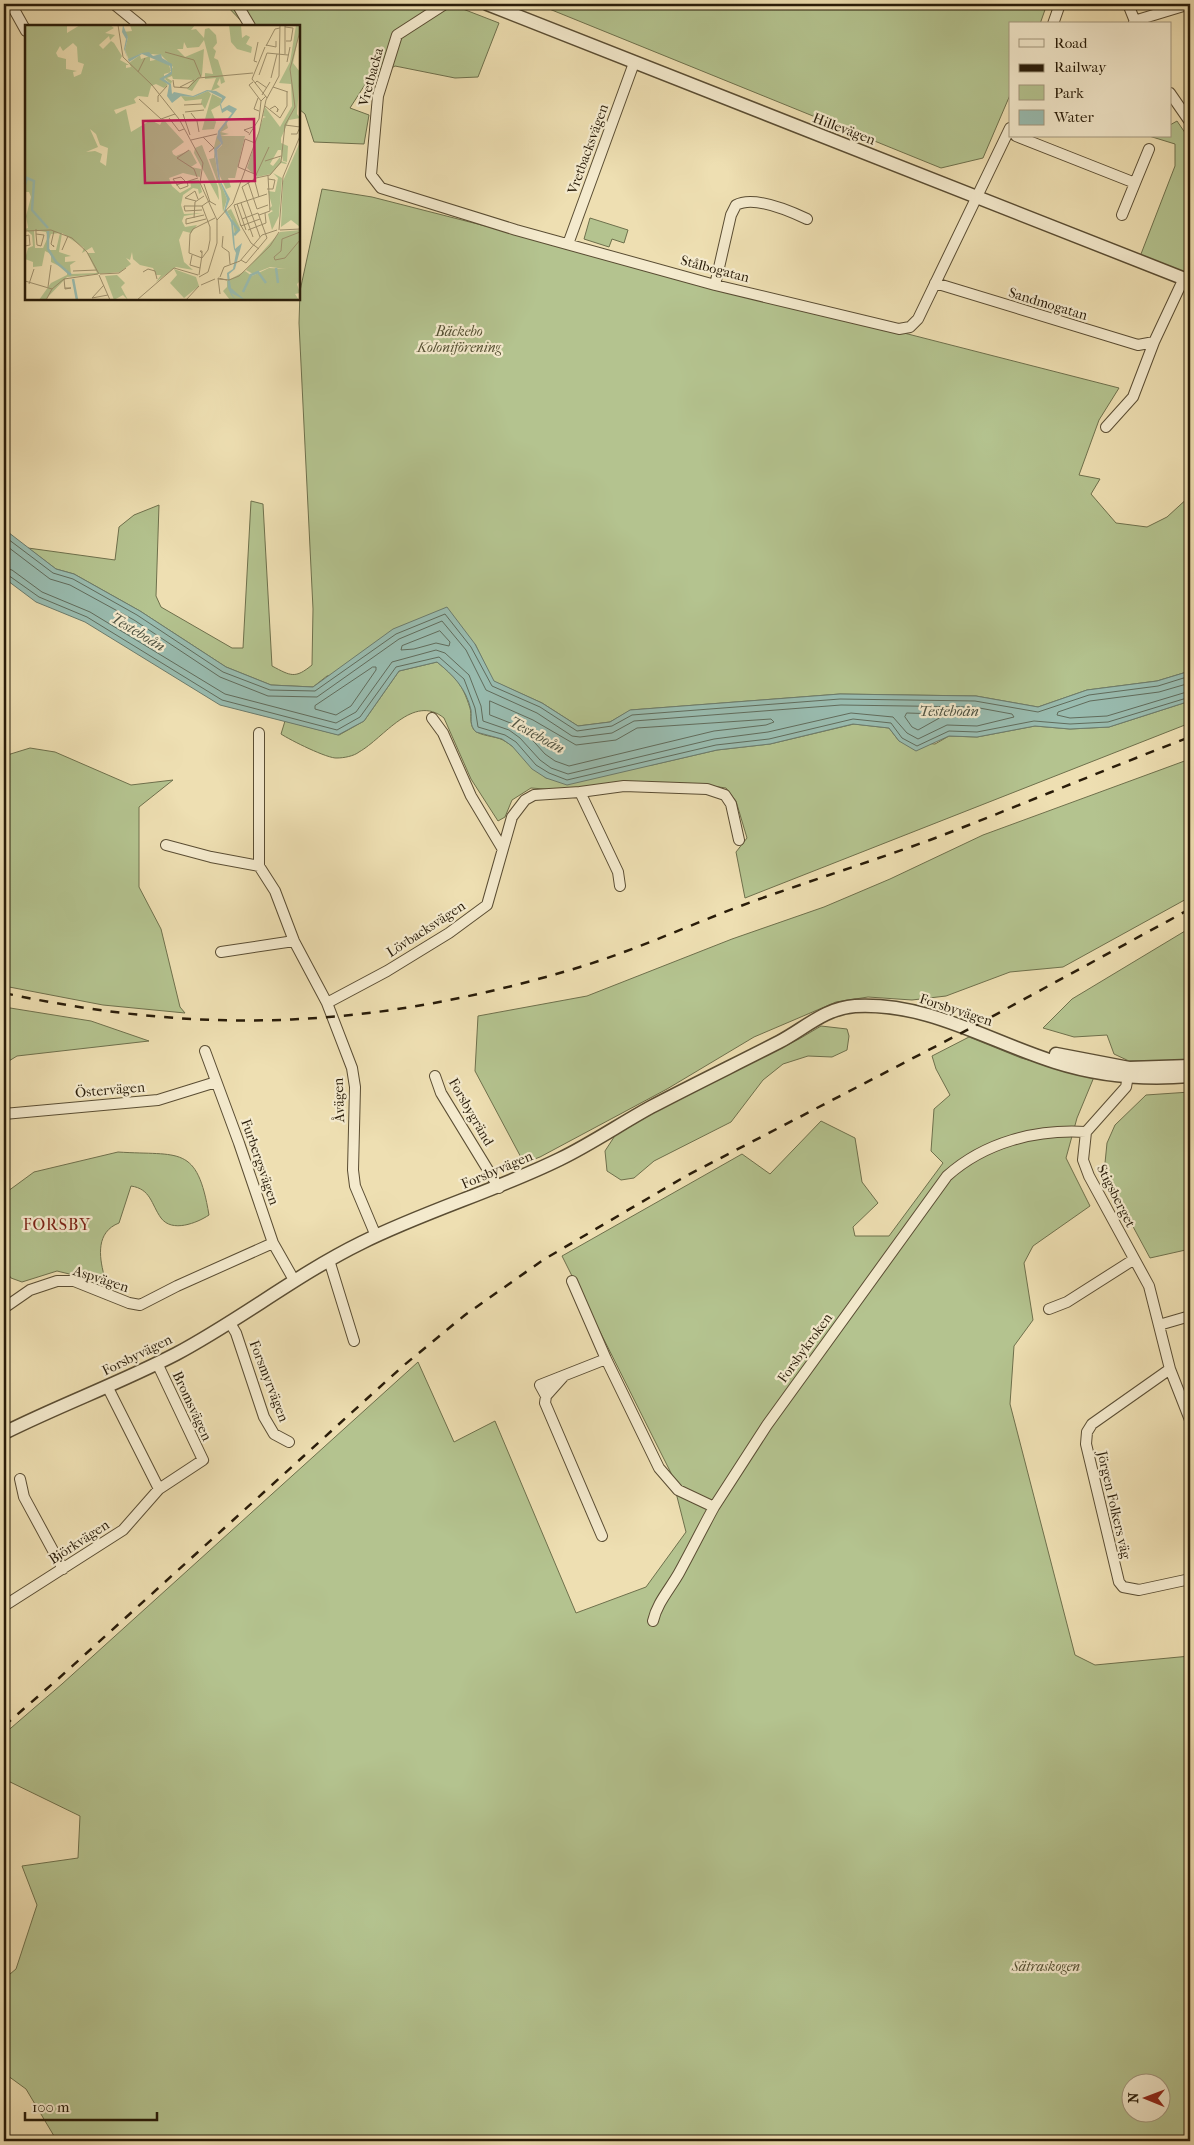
<svg xmlns="http://www.w3.org/2000/svg" width="1194" height="2145" viewBox="0 0 1194 2145" font-family="'IM FELL French Canon',serif">
<style>
.green{fill:#b4c38f;stroke:#6e704c;fill-rule:evenodd}
.water{fill:#99bcb0;stroke:#6c7c6d}
.lines{fill:none;stroke-linecap:round;stroke-linejoin:round}
.shore{stroke:#616c5c;stroke-width:1}
.minor-casing{stroke:#5a4d33;stroke-width:12}
.tertiary-casing{stroke:#5a4d33;stroke-width:15}
.minor{stroke:#f4eacd;stroke-width:10}
.tertiary{stroke:#f4eacd;stroke-width:12}
.rail{stroke:#291c09;stroke-width:2.5;stroke-dasharray:9 9;stroke-linecap:butt}
.labels{text-anchor:middle;dominant-baseline:central;stroke-width:4.5;stroke-linejoin:round;paint-order:stroke}
.street-label{font-size:14px;fill:#291c09;stroke:#f4eacd}
.park-label{font-size:14px;font-style:italic;fill:#534e31;stroke:#f4eacd}
.water-label{font-size:15px;font-style:italic;fill:#505443;stroke:#f4eacd}
.quarter-label{font-size:16px;letter-spacing:1px;fill:#7a1f14;stroke:#f4eacd}
.inset-river{fill:none;stroke:#99bcb0;stroke-width:2.5}
.inset-road{fill:none;stroke:#9f916e;stroke-width:1}
.view{fill:#c2185b;fill-opacity:0.15;stroke:#c2185b;stroke-width:2.5}
.inset-edge{fill:none;stroke:#291c09;stroke-width:2.5}
</style>
<rect width="100%" height="100%" fill="#eedfb2"/>
<filter id="stains"><feTurbulence type="fractalNoise" baseFrequency=".004" numOctaves="4"/><feColorMatrix values="0 0 0 0 .2 0 0 0 0 .09 0 0 0 0 .02 0 0 0 .5 -.17"/></filter>
<radialGradient id="worn" r=".72"><stop offset=".6" stop-color="#630" stop-opacity="0"/><stop offset="1" stop-color="#630" stop-opacity=".3"/></radialGradient>
<path class="green" d="M225 4H450L499 23 478 77 455 78 395 66 366 83 350 108 369 115 364 144 314 142 305 114 299 109V26H246Z
M537 4H1047L1040 24H1010V95L983 158 941 168Z
M1177 121 1190 140V276L1144 258 1141 254 1175 166V144L1149 136H1170V125Z
M322 189 372 197 1119 388 1099 420 1079 475 1100 479 1091 494 1116 523 1147 527 1167 517 1190 496V671L1157 681 1087 690 1038 707 976 696 840 694 631 710 610 722 578 726 542 703 493 681 475 644 327 676 313 687 271 685 226 667 140 611 74 574 56 569 28 548 115 560 119 527 134 515 159 505 156 596 161 607 232 648H243L251 501 263 504 272 666C291 676 295 679 312 665L313 609 299 323 300 291Z
M590 218 628 230 624 243 612 239 609 247 584 239Z
M437 662C456 678 462 683 470 708 472 715 469 723 474 730 480 736 495 736 503 740 517 747 531 767 546 778L652 765 717 750 770 744 854 724 889 728 899 741 935 744 949 736 977 737 1035 726 1070 729 1109 727 1190 701V723L745 898 736 852 747 838 736 801 726 788 705 785 558 790 531 788 512 800 505 817 498 821 471 779 444 718C413 693 384 738 359 752 354 756 344 758 337 758 328 759 290 740 281 734L285 721 339 735 364 721 399 671Z
M30 748 55 752 131 785 173 780 139 807V887L161 929 180 1007 185 1013 103 1005 4 986V756Z
M1190 759V897L1063 967 1010 972 946 996 912 1000 868 997 836 1002 754 1037 667 1089 540 1157 524 1163 475 1071 478 1016 587 996 732 939 824 907 890 879 983 835Z
M1190 928V1060L1129 1061 1114 1054 1107 1035 1074 1037 1043 1028 1072 999Z
M4 1007 91 1021 149 1041 17 1056 4 1064Z
M821 1026 847 1029 849 1036 847 1050 832 1057 808 1056 783 1064 763 1080 731 1122 654 1161 634 1178 621 1180 607 1171 605 1151 616 1134 655 1111 799 1039Z
M969 1037 1021 1058 1094 1077 1077 1118 1066 1158 1090 1206 1033 1246 1024 1263 1033 1320 1014 1346 1010 1404 1075 1655 1095 1665 1190 1656V2141H57L26 2089 4 2073V1979L16 1969 37 1905 22 1866 78 1858 80 1816 4 1779V1734L62 1684 418 1362 454 1442 495 1421 576 1613 646 1587 686 1532 671 1473 562 1256 742 1154 770 1174 821 1121 855 1138 862 1182 878 1203 853 1227 855 1236H889L943 1163 931 1151 934 1109 950 1095 936 1069 932 1056ZM1132 2082H1162V2112H1132Z
M1190 1092V1249L1150 1258 1104 1173 1107 1143 1115 1125 1146 1095Z
M118 1152C180 1156 197 1144 209 1215 197 1223 172 1233 161 1218 151 1204 151 1189 131 1186L119 1223C96 1232 99 1256 104 1275L98 1281 57 1271 22 1282 11 1278 4 1268V1194L34 1172Z"/>
<path class="water" d="M4 529 56 569 74 574 140 611 226 667 271 685 313 687 393 629 447 607 475 644 494 681 542 703 578 726 610 722 630 710 840 694 976 696 1038 707 1087 690 1157 681 1190 671V701L1109 727 1070 729 1035 726 977 737 949 736 916 751 899 741 889 728 853 724 770 744 717 750 567 785 546 778 532 769 512 746 502 739 476 732C469 725 472 719 471 710 466 688 453 675 437 662L399 671 364 721 338 735 220 705 85 622 36 602 4 578Z"/>
<g class="lines">
<path class="shore" d="M4 536 53 573 73 579 137 615 223 672 270 690 315 691 396 634 445 614 471 647 492 686 540 707 577 731 612 726 632 715 840 699 975 701 1038 712 1089 695 1158 686 1190 676
M4 544 50 579 70 585 134 620 220 677 268 696 317 697 399 639 442 621 466 650 486 690 537 713 572 736 580 737 612 733 634 721 841 705 974 707 1012 714 1014 717 977 726 947 725 918 739 907 733 893 717 851 713 768 732 714 739 568 774 551 768 540 760 520 738 509 730 483 721 481 706 469 675 445 653 436 650 392 662 356 712 336 723 225 694 90 612 42 592 12 570 4 568
M4 574 8 575 39 597 87 617 222 700 337 730 360 717 396 667 439 657 464 679 475 708 478 727 505 735 516 742 536 765 549 773 567 780 716 745 769 739 853 719 891 723 902 738 917 746 949 731 977 732 1034 721 1070 724 1108 722 1190 697
M440 631 450 642 449 646 436 643 414 649 401 650 402 646Z
M373 667H376V670L351 706 336 715 315 709V706Z
M1190 683 1159 692 1090 701 1058 712 1057 715 1070 718 1107 716 1190 691
M490 701 533 720 576 745 616 740 637 728 771 719 774 722 766 725 714 731 569 766 555 761 545 754 526 733 513 724 490 715Z
M907 713 941 714 943 716 918 730 912 727 905 717Z"/>
<defs>
<path id="minor" d="M11 4 26 31
M114 4 141 26
M237 4 250 26
M445 4 397 35 378 96 371 175 381 188 516 230 715 285 899 329 910 327 918 319 1010 128
M1128 4 1136 24
M1134 21 1190 4
M1053 24 1060 4
M1170 93 1190 122
M1016 136 1135 183 1149 149
M1122 215 1135 183
M568 244 634 63
M935 283 1138 345 1154 342
M715 285 731 215 736 205C754 195 790 211 807 219
M1106 427 1133 397 1154 342 1184 278
M432 718 443 733 471 796 502 848
M259 733V866L275 891 294 941 327 1003 352 1068 355 1087 353 1170 355 1186 376 1236
M580 792 624 786 707 789 725 795 731 804 739 840
M166 845 211 857 259 866
M221 952 294 941
M327 1003 387 971 449 933 487 905 512 817 525 800 534 795 580 792 618 872 620 886
M205 1051 239 1143 273 1243 294 1280
M1129 1070 1126 1087 1086 1132 1083 1160 1089 1176 1149 1286 1170 1369 1190 1420
M435 1076 441 1093 499 1188
M4 1114 158 1100 216 1082
M329 1260 354 1341
M572 1281 606 1359 659 1468 678 1490 714 1507 767 1425 947 1176C985 1142 1036 1129 1086 1132
M4 1308 30 1290 57 1281H74L129 1303 140 1305 177 1286 273 1243
M1049 1309 1067 1302 1133 1260
M230 1323 236 1333 264 1417 274 1434 289 1442
M1159 1325 1190 1316
M1170 1369 1092 1424 1087 1432 1086 1444 1119 1582 1123 1587 1139 1590 1190 1579
M563 1377 546 1396 540 1385 606 1359
M107 1386 159 1489
M546 1396 545 1403 602 1536
M20 1479 24 1497 63 1569
M4 1606 123 1530 159 1489 203 1460 157 1363
M653 1621C657 1603 670 1589 679 1573 691 1551 702 1529 714 1507"/>
<path id="tertiary" d="M487 4 1190 281
M1056 1054 1129 1068 1190 1066
M4 1433C60 1405 120 1383 176 1354 240 1320 296 1275 361 1243 425 1211 495 1191 560 1159 591 1144 620 1124 651 1107 693 1085 736 1064 779 1042 804 1029 825 1008 855 1006 928 1002 988 1041 1055 1062 1099 1076 1144 1080 1190 1076"/>
</defs>
<use href="#minor" class="minor-casing"/>
<use href="#tertiary" class="tertiary-casing"/>
<use href="#minor" class="minor"/>
<use href="#tertiary" class="tertiary"/>
<path class="rail" d="M4 993C209 1037 379 1028 580 967 639 949 696 922 754 901 813 880 872 861 930 840 1017 807 1103 770 1190 737
M4 1726 58 1679 403 1366 465 1315 543 1260 686 1176 971 1028 1190 909"/>
</g>
<g class="labels">
<g class="street-label">
<text transform="translate(371 77) rotate(-75)">Vretbacka</text>
<text transform="translate(844 129) rotate(21)">Hillevägen</text>
<text transform="translate(588 149) rotate(-70)">Vretbacksvägen</text>
<text transform="translate(715 269) rotate(15)">Stålbogatan</text>
<text transform="translate(1048 304) rotate(17)">Sandmogatan</text>
<text transform="translate(426 929) rotate(-33)">Lövbacksvägen</text>
<text transform="translate(956 1010) rotate(18)">Forsbyvägen</text>
<text transform="translate(110 1090) rotate(-5)">Östervägen</text>
<text transform="translate(339 1100) rotate(-92)">Åvägen</text>
<text transform="translate(471 1112) rotate(60)">Forsbygränd</text>
<text transform="translate(260 1162) rotate(71)">Furbergsvägen</text>
<text transform="translate(497 1170) rotate(-23)">Forsbyvägen</text>
<text transform="translate(1116 1196) rotate(63)">Stigsberget</text>
<text transform="translate(101 1279) rotate(18)">Aspvägen</text>
<text transform="translate(805 1348) rotate(-54)">Forsbykroken</text>
<text transform="translate(137 1355) rotate(-26)">Forsbyvägen</text>
<text transform="translate(269 1381) rotate(69)">Forsmyrvägen</text>
<text transform="translate(192 1406) rotate(65)">Bromsvägen</text>
<text transform="translate(1114 1505) rotate(77)">Jörgen Folkers väg</text>
<text transform="translate(79 1542) rotate(-33)">Björkvägen</text>
</g>
<g class="park-label">
<text x="459" y="331">Bäckebo<tspan x="459" dy="16">Koloniförening</tspan></text>
<text x="1046" y="1966">Sätraskogen</text>
</g>
<g class="water-label">
<text transform="translate(138 632) rotate(31)">Testeboån</text>
<text x="949" y="711">Testeboån</text>
<text transform="translate(537 735) rotate(29)">Testeboån</text>
</g>
<g class="quarter-label">
<text x="57" y="1224">FORSBY</text>
</g>
</g>
<g transform="translate(25 25)">
<rect width="275" height="275" fill="#eedfb2"/>
<path d="M0 0H42V8L55 0H85L89 3 80 8 90 10 85 15 84 11 74 20 78 24 86 16 89 18 97 31 95 35 104 40H101V43L106 42 104 38 115 30 116 34 125 31V36L135 34 144 40 146 47 139 49V56L143 60 139 63 131 59 126 61 123 72 113 71 109 74 111 78 89 85 91 89 101 84 106 107 126 95 135 100 138 94 159 117 147 126 148 129 151 131 165 125 172 138 166 142 176 144 175 152 158 148 144 153 147 161 155 168 166 162 165 155H174L177 167 174 169 173 164 168 163 158 170 156 180 159 189 177 188 159 191 157 196 160 202 172 200 166 208 158 206 154 215 159 237 168 245 151 242 131 257 136 250H131L128 243 115 240 108 234 107 227 105 235 101 233 106 239 95 247 42 252 20 275H14L26 258 42 250V245L26 237V229L20 226 17 241 8 242V237L0 234 3 223 8 221 7 210 0 204 3 203 1 191 6 172 4 167H0ZM48 18 52 22 53 37 59 39 56 49 49 52 48 47 52 46 41 44V34L33 32 31 28 35 21 38 26ZM65 104 71 109 75 120 83 123 81 141 75 137 77 129 70 126 61 127 73 122ZM9 205 21 207 23 212 18 223H10ZM35 208 31 225H24L22 220 26 209ZM37 208 59 223 57 228 67 222 70 228H62L72 248 46 249 45 240 51 236 40 237V232L46 231 34 227ZM105 0H170L166 5 171 4 179 13 180 4 184 3 191 10 192 18 188 23 191 26 189 33 193 35 200 57 196 59 195 53 192 59 195 62 186 66 191 53 180 54V48L188 49 179 15 174 22 162 23 159 17 158 24H152L160 32 179 24 177 50 167 66 162 64 169 55 148 54 147 51 142 53 147 56 146 59 140 54 148 42 136 30 117 28 104 35 100 25 103 12 98 7 107 6ZM204 0H216L217 13 221 10 225 12 221 19 227 22 226 28 212 24 206 17ZM271 0H275V4L268 38 275 47 272 89 275 93 264 95 256 113V118L263 121 262 137 258 136 256 125H253L245 139 248 141 255 132 256 136 262 138 261 139 256 138 246 149 232 152 222 143 238 93 241 92 238 91 240 82 255 102 267 81 266 59 254 58 265 37ZM183 66 186 69 180 84 176 78 177 74 160 76 156 71 169 72ZM187 69 197 74 195 80 186 85 191 97 189 104 177 105ZM201 96 203 103 196 107 204 109 195 111H220L210 153H203L206 162 201 164 194 149 192 125 197 120 194 109ZM192 110 196 118 189 125 193 152 202 174 198 187 196 166 184 134 189 133V122ZM275 117V202L266 195 256 202 258 156ZM177 120 193 162 194 175 169 128 170 123ZM248 148 257 153 254 191 247 205 243 189 248 186 244 184 247 181 243 166 250 167 253 153ZM206 184 215 203 210 211 208 196 202 186ZM275 205V256L272 259 275 268 270 269 274 275H205L198 266 202 262V256L220 246 227 251 244 243 261 244 245 242 228 249 221 245 255 207ZM149 244 171 252 174 261 159 273 145 258 152 250ZM92 250 100 258 96 262 103 275 98 270 89 275 80 251Z" fill="#b4c38f" fill-rule="evenodd"/>
<path d="M98 0 103 12 100 25 103 34 117 28 124 27 128 31 136 29 137 33 147 39V49L139 54 146 59 147 69 149 67 168 71 182 65 191 66 201 72 196 79 197 84 204 80 212 84 195 107 198 118 192 125 195 155 205 174 201 184 208 197 210 224 217 218 210 244 204 249 206 263 220 275 206 268 211 275 206 270 203 263 202 248 208 244 211 228 209 224 208 218 206 197 199 186 202 174 193 152 189 124 196 118 192 113 193 106 207 88 202 85 197 88 195 80 197 73 183 66 169 72 156 71 147 78 142 71 144 60 134 54 146 47 145 41 117 29 104 37 99 24 101 14 97 7Z" fill="#99bcb0"/>
<path class="inset-river" d="M0 159 2 153 9 156 7 185 23 203M206 195 214 205 209 210M23 206V224L31 237 46 250M251 243 253 258M48 254 52 275M218 267 226 250 233 247 241 258"/>
<path class="inset-road" d="M93 0 98 32 127 60 154 94 178 138 175 158 192 195M260 2 268 3 266 16H261M241 20 251 22V16M241 21 250 4 255 3M240 22 227 54 242 73M140 27 169 35 176 52M260 29V0M232 37 229 36 233 17M262 37 265 22M113 47 120 33M234 50 242 28 263 30M246 53 252 29M148 55 149 62 163 63 173 53 228 48M228 57 224 60 236 76M230 58 232 56 242 63M155 62 169 55M248 62 263 67M237 70 245 57M233 73 229 84 234 86M114 74 136 94 150 89M133 77V71L142 61M159 80 177 79M240 81 255 93 262 81V67M245 84 250 81 253 84V85L252 87 253 84M160 87 179 85M166 88 172 96 174 107M158 89 165 110M144 93 154 106 159 104M260 100 275 102 272 109H266M224 108 219 105 228 102M224 110 234 94 236 76 241 71M178 112 189 123 184 127M166 115 192 109M230 118 220 114 213 142 232 150M164 125 152 133 169 144 172 152M240 136 256 131M231 150 244 122M229 153 234 172M160 156 156 152 148 154 155 164 163 161 162 156M223 157 232 184 243 180M179 159 185 177M151 160 173 153M217 162 231 153 245 150 256 137 260 100 270 82 265 44 275 6M217 162 235 212M242 164H248L250 155 243 154M171 176 160 173 170 166 173 174M216 178 228 212M212 179 221 205M177 185 160 186 159 181H177M179 190 161 194V199L181 194M234 190 245 186 243 151M169 193 170 177 179 171M235 194 216 201 209 180 242 169M192 195 208 178 234 107 241 75 254 51 255 0M215 199 226 218 234 224M11 204V209L12 220 16 221 19 210 11 209M223 205 241 198 240 188M254 205 258 152 275 111M255 205 275 204M0 206 26 205 47 213 62 227 74 249M275 207 257 214 256 226 249 232 250 235 260 233 275 215M0 211 4 210 5 220 0 221M198 211 197 222 204 227 205 239M28 220 29 222 26 219 29 206M37 225 43 211M167 230 165 240 175 243M177 233 183 225 185 215V202L177 181 184 176 191 180M177 233 164 228 165 209 168 204 190 193M216 235 221 238 242 213 233 188 217 194M48 246 72 245M118 247 123 244 130 246 132 254M75 249 94 248 101 243M74 250 85 275M174 250 177 230V226H175L177 228M174 252 183 247 192 218V195M195 252 199 242 215 236 237 210 252 205M39 254 40 264 46 263H40M193 254 204 255 214 251 245 221 254 207M0 256 27 264M4 259 9 244M176 260 190 254M23 262 26 240M195 269 193 253 202 255M67 273 79 260M67 273 83 270M21 275 27 264 39 254 73 249M112 275 149 243 173 250M161 275 174 261"/>
<path class="view" d="M229 94 230 156 120 158 118 96Z"/>
<rect width="275" height="275" class="inset-edge"/>
</g>
<rect width="1194" height="2145" fill="none" stroke="#eedfb2" stroke-width="20"/>
<rect x="5" y="5" width="1184" height="2135" fill="none" stroke="#291c09" stroke-width="2.5"/>
<rect x="10" y="10" width="1174" height="2125" fill="none" stroke="#291c09"/>
<rect x="1009" y="22" width="162" height="115" fill="#f4eacd" stroke="#a3987f"/>
<rect x="1019" y="39" width="25" height="8" fill="#f4eacd" stroke="#a3987f"/>
<text x="1054" y="48" font-size="15" fill="#291c09">Road</text>
<rect x="1019" y="64" width="25" height="8" fill="#291c09" stroke="#a3987f"/>
<text x="1054" y="72" font-size="15" fill="#291c09">Railway</text>
<rect x="1019" y="85" width="25" height="15" fill="#b4c38f" stroke="#a3987f"/>
<text x="1054" y="98" font-size="15" fill="#291c09">Park</text>
<rect x="1019" y="110" width="25" height="15" fill="#99bcb0" stroke="#a3987f"/>
<text x="1054" y="122" font-size="15" fill="#291c09">Water</text>
<g transform="translate(1146 2098) rotate(271)"><circle r="24" fill="#f4eacd" stroke="#a3987f"/>
<path d="M0-4L9 19L0 12L-9 19Z" fill="#8f2418"/>
<text y="-8" font-size="14" font-weight="bold" text-anchor="middle" fill="#291c09">N</text>
</g>
<path d="M25 2112v8h132v-8" fill="none" stroke="#291c09" stroke-width="2.5"/>
<text x="32" y="2112" font-size="15" fill="#291c09" stroke="#f4eacd" stroke-width="4" paint-order="stroke">100 m</text>
<rect width="100%" height="100%" filter="url(#stains)"/>
<rect width="100%" height="100%" fill="url(#worn)"/>
</svg>
